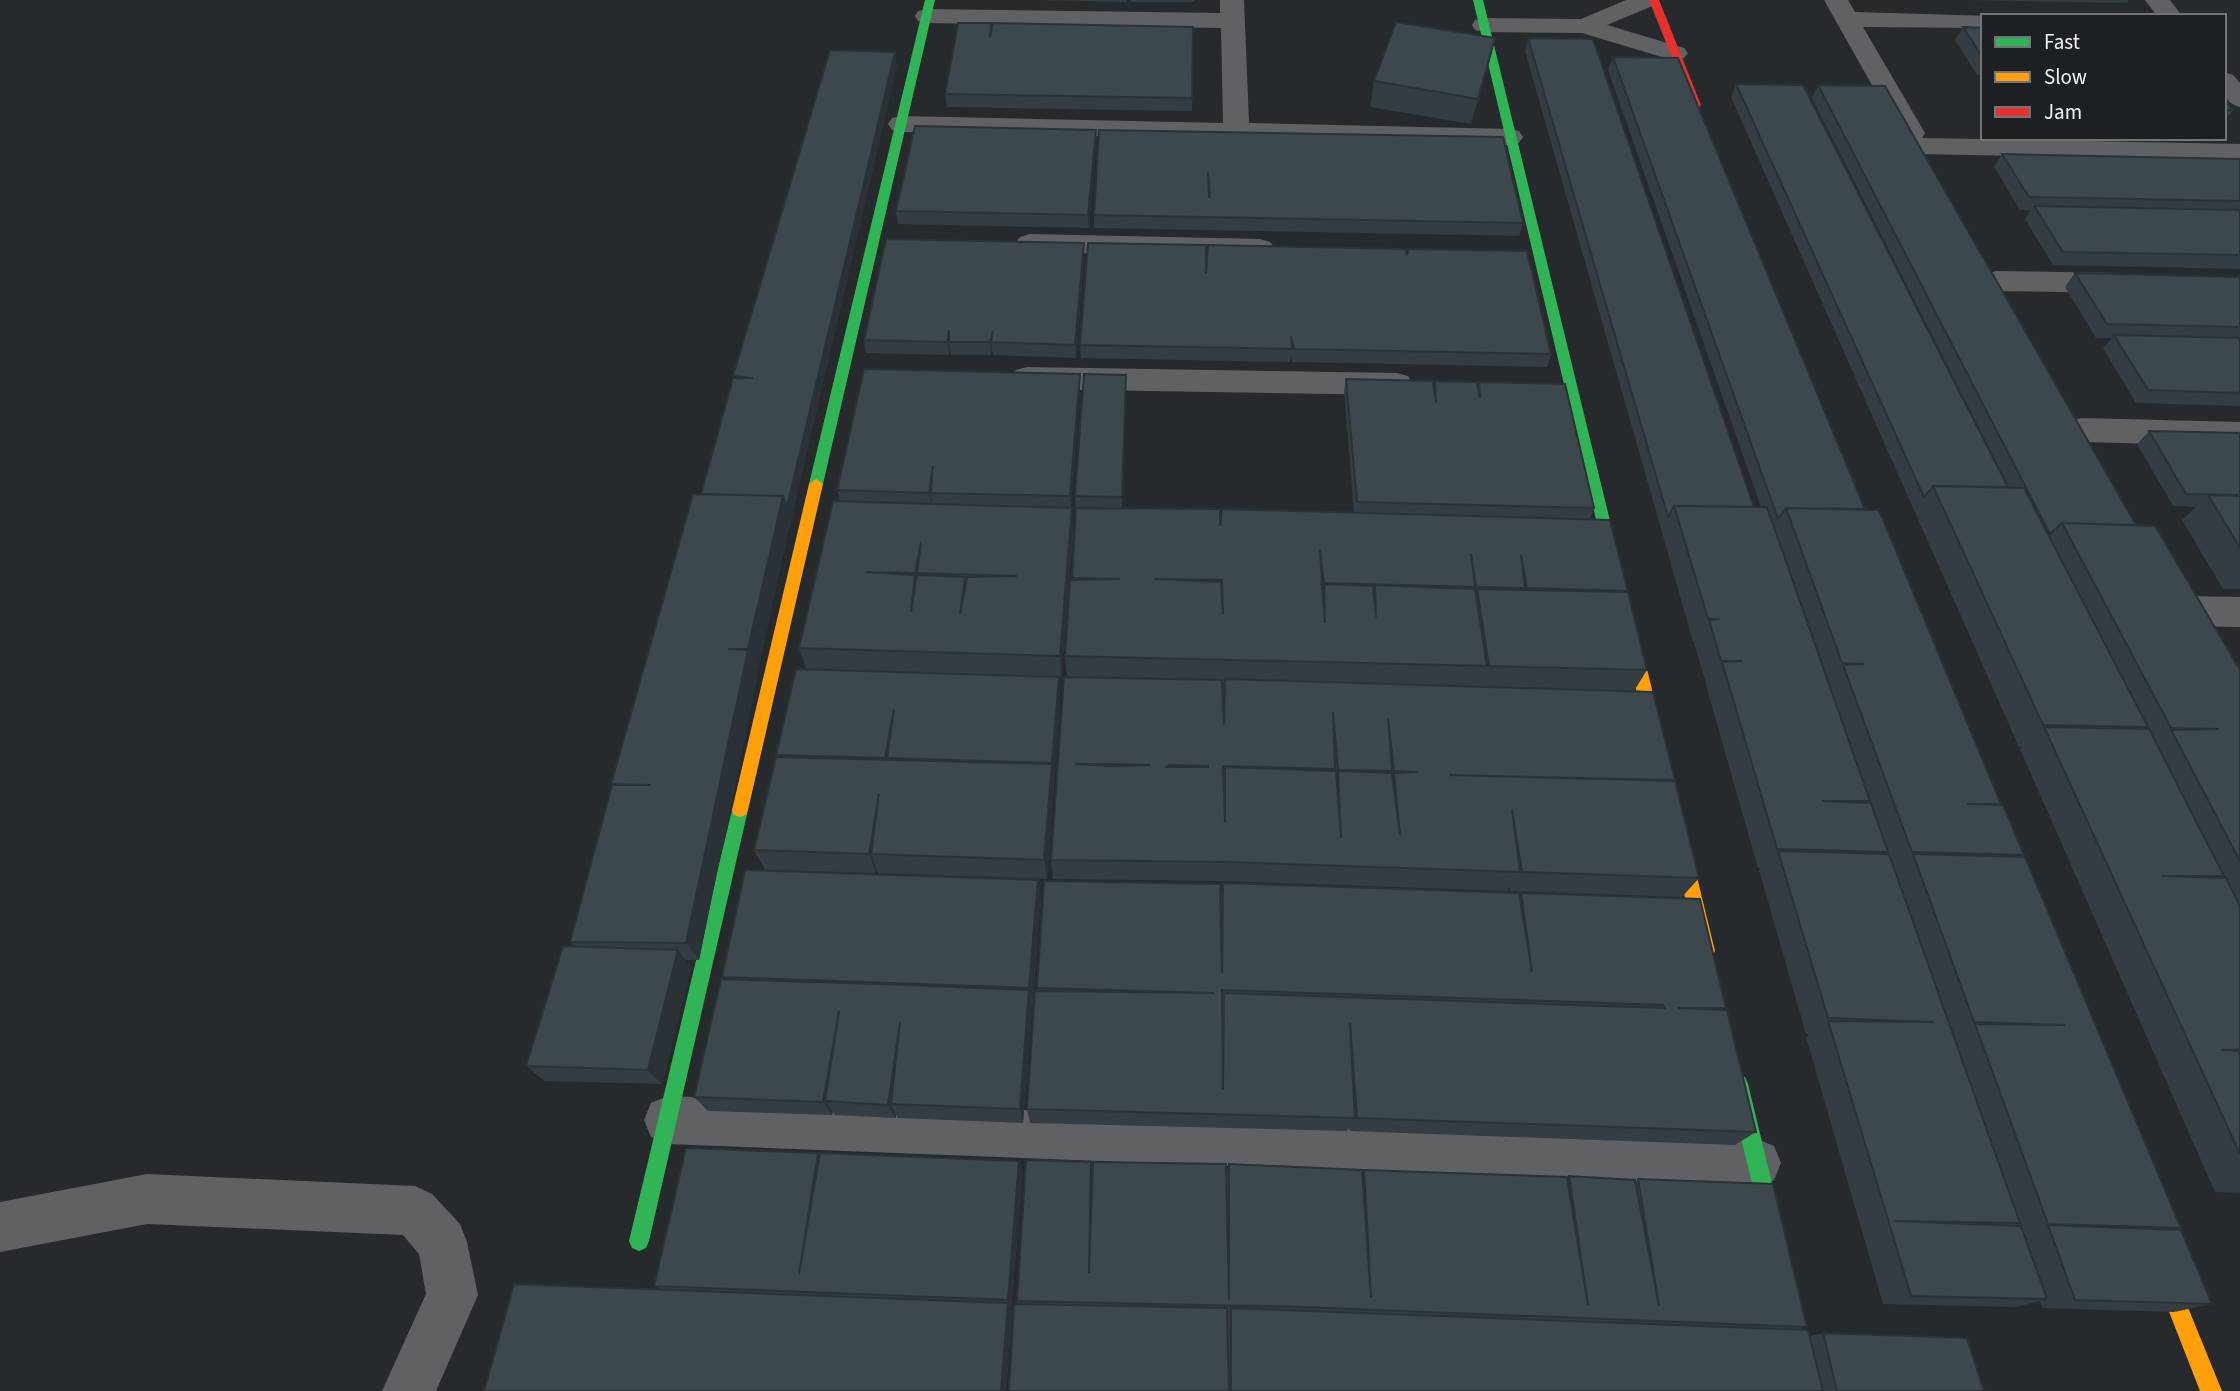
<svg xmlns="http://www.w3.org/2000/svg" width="2240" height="1391" viewBox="0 0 2240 1391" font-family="'Source Sans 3',sans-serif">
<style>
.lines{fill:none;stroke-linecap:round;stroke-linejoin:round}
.street{fill:#606162;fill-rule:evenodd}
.fast{fill:#30b455;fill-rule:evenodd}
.slow{fill:#ff9f0a;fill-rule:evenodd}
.jam{fill:#e5322d;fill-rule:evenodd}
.wall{fill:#343d43;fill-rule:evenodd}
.shaded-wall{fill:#2a3237}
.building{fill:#3c474e;stroke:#2a3237;stroke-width:2;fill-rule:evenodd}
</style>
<rect width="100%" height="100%" fill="#272a2c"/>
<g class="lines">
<path class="street" d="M1220 0H1244L1249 123 1510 129 1519 131 1523 137 1519 143 1510 145 901 132 892 130 888 124 892 118 901 116 1223 123 1221 28 927 23 918 21 915 16 918 11 927 9 1220 13Z
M1626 0H1659L1655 5 1607 25 1684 48 1688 53 1684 58 1675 61 1582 33 1484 32 1475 30 1472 25 1475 20 1484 18 1581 19Z
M1824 0H1848L1855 12 1991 16H1983V28L1863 27 1925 133 1922 138 2240 144V160L1919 154 1909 152 1906 146 1909 140 1903 139 1899 133Z
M2145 0H2170L2182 16H2157Z
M2224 72 2233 75 2240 83V107C2221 102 2224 89 2224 72Z
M1030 234 1260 239 1270 242 1275 248 1270 254 1260 257 1030 252 1020 249 1015 243 1020 237Z
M1996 271 2119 273 2130 276 2134 283 2130 290 2119 293 1996 291 1985 288 1981 281 1985 274Z
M1027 367 1397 373 1408 376 1413 384 1408 392 1397 395 1027 389 1016 386 1011 378 1016 370Z
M2081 418 2240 422V446L2081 442 2069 438 2065 430 2069 422Z
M2184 596 2240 597V627L2184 626 2171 621 2166 611 2171 601Z
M668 1096 1757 1139 1774 1146 1781 1163 1774 1180 1757 1187 668 1144 651 1137 644 1120 651 1103Z
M147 1174 415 1186 432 1194 460 1224 467 1242 478 1295 436 1391H382L426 1294 419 1254 403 1235 147 1224 0 1252V1202Z"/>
<path class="fast" d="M925 0H935L823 484 816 489 809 484Z
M1473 0H1483L1622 570 1615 576 1608 570Z
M740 803 746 805 748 810 649 1241 646 1248 639 1251 632 1248 629 1241 732 810 734 805Z
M1738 1074 1745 1077 1748 1084 1784 1233 1781 1240 1774 1243 1767 1240 1764 1233 1728 1084 1731 1077Z"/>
<path class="slow" d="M816 479 823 484 748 810 746 815 740 817 734 815 732 810 809 484Z
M1629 622 1637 628 1665 743 1663 748 1657 750 1651 748 1649 743 1621 628Z
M1679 828 1685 831 1687 836 1715 951 1712 957 1706 959 1700 957 1697 951 1671 836 1673 831Z
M2160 1253 2167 1256 2222 1391H2200L2150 1263 2153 1256Z"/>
<path class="jam" d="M1649 0H1659L1701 105 1700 107 1691 105Z"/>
</g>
<path class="wall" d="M1037 0H1127V2Z
M1131 0H1195L1194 2H1131Z
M1961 0H2129L2127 3Z
M1963 27 1983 28V75H1977L1955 40Z
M992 29 1192 98V111L947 107 945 94Z
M1528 38 1754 507H1761L1608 70 1613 57 1865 509 2001 804 1999 805 2024 855 2022 857 2181 1228 2177 1230 2212 1304 2174 1312 2042 1308 2040 1301 2015 1307 1883 1304 1806 1037 1809 1034H1806L1759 870 1761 868H1758L1706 685 1707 683H1706L1694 643 1695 642H1693L1661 529 1525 51Z
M1489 63 1471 124 1370 107 1374 81Z
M897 65 791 520 757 671 758 673 699 960H685L691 967 662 1084 545 1081 526 1066 574 947 570 942 612 785 611 784 701 494 734 378 733 376Z
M1736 84 2009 487 1812 98 1818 85 2240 670V1193L2215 1192 2020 749 2022 747H2019L1731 97Z
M2224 100 2233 110 2224 121Z
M1096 130V143L1089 228 898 224 896 211Z
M1099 130 1523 223 1519 236 1094 228V215Z
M2002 154 2240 159V269L2053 265 2025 219 2031 210H2020L1994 167Z
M1407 253 1551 354 1547 367 1292 362 1291 357 1290 362 1081 358 1080 345 1206 271Z
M1084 256 1076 358 993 355 992 351 991 355H951L950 350 949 355 866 353 864 340Z
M2075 273 2240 277V406L2136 403 2103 348 2112 338H2096L2065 287Z
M1126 375 1122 508 1220 523 1354 513 1344 392 1346 379 1434 385 1435 381 1478 385 1479 382 1594 508 1590 519 1628 591 1627 592 1647 670 1634 691 1675 780 1674 781 1699 878 1682 897 1510 891V888L1508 891 1223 881 1053 879 1051 860 1067 677 1065 656 1072 580 1076 508 1075 496ZM1222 683H1224L1222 697Z
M1080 387 1071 508 1073 532 1061 679 1059 678 1060 699 1047 879 878 873 877 869 876 873 765 870 754 850 777 757 776 755 806 669 799 648 840 501 837 490Z
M2149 431 2240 433V589H2223L2182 520 2196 507 2173 506 2137 444Z
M1038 880 1041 899 1023 1123 898 1118 896 1115V1118L835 1115 833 1112 832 1115 708 1111 694 1097 724 980 722 977Z
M1223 883 1519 896 1521 893 1726 1008 1723 1010 1756 1132 1735 1145 1350 1131 1349 1128 1347 1131 1030 1123 1027 1109 1037 988 1220 901Z
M820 1156 1023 1173 1011 1308H1010L1012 1311 1006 1391H484L661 1289 654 1286Z
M1229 1164 1362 1173 1364 1170 1567 1178 1569 1176 1636 1181 1638 1179 1807 1327 1799 1329 1810 1336 1823 1333 1984 1391H1009L1018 1304 1017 1301 1092 1174 1091 1222 1226 1175Z"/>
<path class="shaded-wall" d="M1495 38 1489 63 1471 124 1478 99Z
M895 52 897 65 791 520 787 507Z
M1096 130V143L1089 228 1088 215Z
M1084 243V256L1076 358 1075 345Z
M949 330V342L950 350 949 355 947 342Z
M993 331 991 342 992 351 991 355 990 342Z
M1080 374V387L1071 509 1070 496Z
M933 466 931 493 932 501 931 506 929 493Z
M783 496 791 520 758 671 748 649Z
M1072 508 1073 532 1061 679 1060 656Z
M748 650 758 673 699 960 686 943Z
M1059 677 1060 699 1054 784 1052 763Z
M1052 764 1054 785 1047 879 1044 860Z
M879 794 871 854 877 869 876 873 869 854Z
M1038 880 1041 899 1032 1004 1029 988Z
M678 950 691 967 662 1084 648 1070Z
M1029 990 1032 1007 1023 1123 1020 1109Z
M839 1011 825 1101 833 1112 832 1115 823 1102Z
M900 1022 891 1104 896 1115V1118L888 1105Z
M818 1153 827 1166 799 1274Z
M1019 1161 1023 1173 1011 1308 1008 1300Z
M1091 1162 1092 1174 1090 1282 1089 1273Z
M1008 1303 1012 1311 1006 1391H1001Z"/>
<path class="building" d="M1396 22 1495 38 1478 99 1374 81Z
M958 23H991L990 37 993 23 1193 27 1192 98 945 94Z
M1963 27 1983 28V58Z
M1528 38 1593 39 1754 507 1674 506 1668 517Z
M830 50 895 52 787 507 783 496 701 494 733 378H753L733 376Z
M1613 57 1678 58 1865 509 1786 508 1778 519Z
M1736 84 1803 85 2008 487 1933 486 1924 497Z
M1818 85 1885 86 2136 525 2062 523 2050 534Z
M2224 100 2233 110H2224Z
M915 126 1096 130 1088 215 896 211Z
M1099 130 1503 137 1523 223 1094 215ZM1208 172 1210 197H1209Z
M2002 154 2240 159V201L2029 197Z
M2034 206 2240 210V255L2063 252Z
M886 239 1084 243 1075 345 991 342 993 331 990 342H949V330L947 342 864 340Z
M1088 243 1206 245V274L1208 245 1406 249 1407 255 1408 249 1527 251 1551 354 1294 349 1291 336 1292 349 1080 345Z
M2075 273 2240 277V327L2107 324Z
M2114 335 2240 338V393L2148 390Z
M864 369 1080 374 1070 496 931 493 933 466 929 493 837 490Z
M1084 374 1126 375 1122 497 1075 496Z
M1346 379 1433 381 1436 403 1435 381 1477 382 1480 398 1479 382 1565 384 1594 508 1357 502Z
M2149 431 2240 433V495L2186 494Z
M1933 486 2024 488 2148 727 2043 725Z
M693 494 783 496 748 649H728L748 650 686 943 570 942 612 785H651L611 784Z
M2208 495 2240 496V548Z
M833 501 1072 508 1060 656 799 648ZM921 542 917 573 1017 576 967 577 960 614 965 577 917 575 911 612 915 575 866 572 915 573Z
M1674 506 1767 507 1870 801H1822L1871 803 1888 852 1777 849 1722 662 1743 661H1721L1709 620 1720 619H1708Z
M1076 508 1220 509V526L1222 509 1610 520 1628 591 1527 588 1521 555 1525 588 1476 587 1471 554 1475 587 1324 583 1320 550 1322 583 1320 584H1322L1325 623 1324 584 1373 586 1376 617 1375 585 1475 589 1487 666 1065 656 1070 580 1120 579 1072 578ZM1154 579 1222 580 1223 614 1221 582Z
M1786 508 1879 510 2001 804H1967L2003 805 2024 855 1912 852 1843 665 1864 664 1842 663Z
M2062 523 2155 526 2240 670V861L2171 730 2219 729 2171 728Z
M1477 589 1628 592 1647 670 1489 666Z
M796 669 1059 677 1052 763 887 758 894 709 885 758 776 755Z
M1064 677 1222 680 1224 725 1225 679 1653 692 1675 780 1449 775 1675 781 1699 878 1522 872 1512 810 1520 872 1226 862 1051 860ZM1333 712 1338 770 1392 771 1388 718 1394 771 1418 772 1394 773 1400 835 1392 773 1338 771 1341 838 1336 771 1225 767V822L1223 766 1335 769ZM1075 764H1113L1151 765 1113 766ZM1169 765 1208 766V767H1167Z
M2044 727 2149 729 2224 876H2162L2226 878 2240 906V1050H2221L2240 1051V1154Z
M776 757 1052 764 1044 860 871 854 879 794 869 854 754 850Z
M1778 851 1889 854 2020 1223 1895 1221 2021 1226 2047 1299 1911 1296 1828 1021 1934 1022 1828 1018Z
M1913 854 2025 857 2181 1228 2048 1224 1975 1024 2065 1025 1974 1022Z
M745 870 1038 880 1029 988 722 977Z
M1044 881 1220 884 1222 973 1223 883 1519 893 1532 972 1521 893 1700 899 1726 1008H1678L1727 1010 1756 1132 1357 1118 1350 1023 1355 1118 1027 1109 1035 991 1214 993 1037 988ZM1222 990 1663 1005 1664 1008 1224 993 1223 1090Z
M563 946 678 950 648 1070 526 1066Z
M721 979 907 985 1029 990 1020 1109 891 1104 900 1022 888 1105 825 1101 839 1011 823 1102 694 1097Z
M686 1148 818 1153 799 1274 820 1153 1019 1161 1008 1300 654 1286Z
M1026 1160 1091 1162 1089 1273 1093 1162 1226 1164 1229 1300V1164L1362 1170 1371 1297 1364 1170 1567 1177 1588 1305 1569 1176 1635 1180 1659 1306 1638 1179 1773 1184 1807 1327 1301 1307 1017 1301Z
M2048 1225 2181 1230 2212 1304 2075 1300Z
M514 1284 1008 1303 1001 1391H484Z
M1014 1304 1227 1308 1229 1391H1009Z
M1231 1308 1808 1330 1823 1391H1231Z
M1823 1333 1967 1338 1984 1391H1837Z"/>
<rect x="1981" y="14" width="245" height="126" fill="#1c2023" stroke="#727577" stroke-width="2"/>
<rect x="1995" y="37" width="35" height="10" fill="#30b455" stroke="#727577" stroke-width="2"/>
<text x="2044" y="49" font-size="21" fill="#f2f4f6">Fast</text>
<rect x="1995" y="72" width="35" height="10" fill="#ff9f0a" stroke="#727577" stroke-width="2"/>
<text x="2044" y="84" font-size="21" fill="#f2f4f6">Slow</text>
<rect x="1995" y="107" width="35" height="10" fill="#e5322d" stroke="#727577" stroke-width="2"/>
<text x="2044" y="119" font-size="21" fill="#f2f4f6">Jam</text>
</svg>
